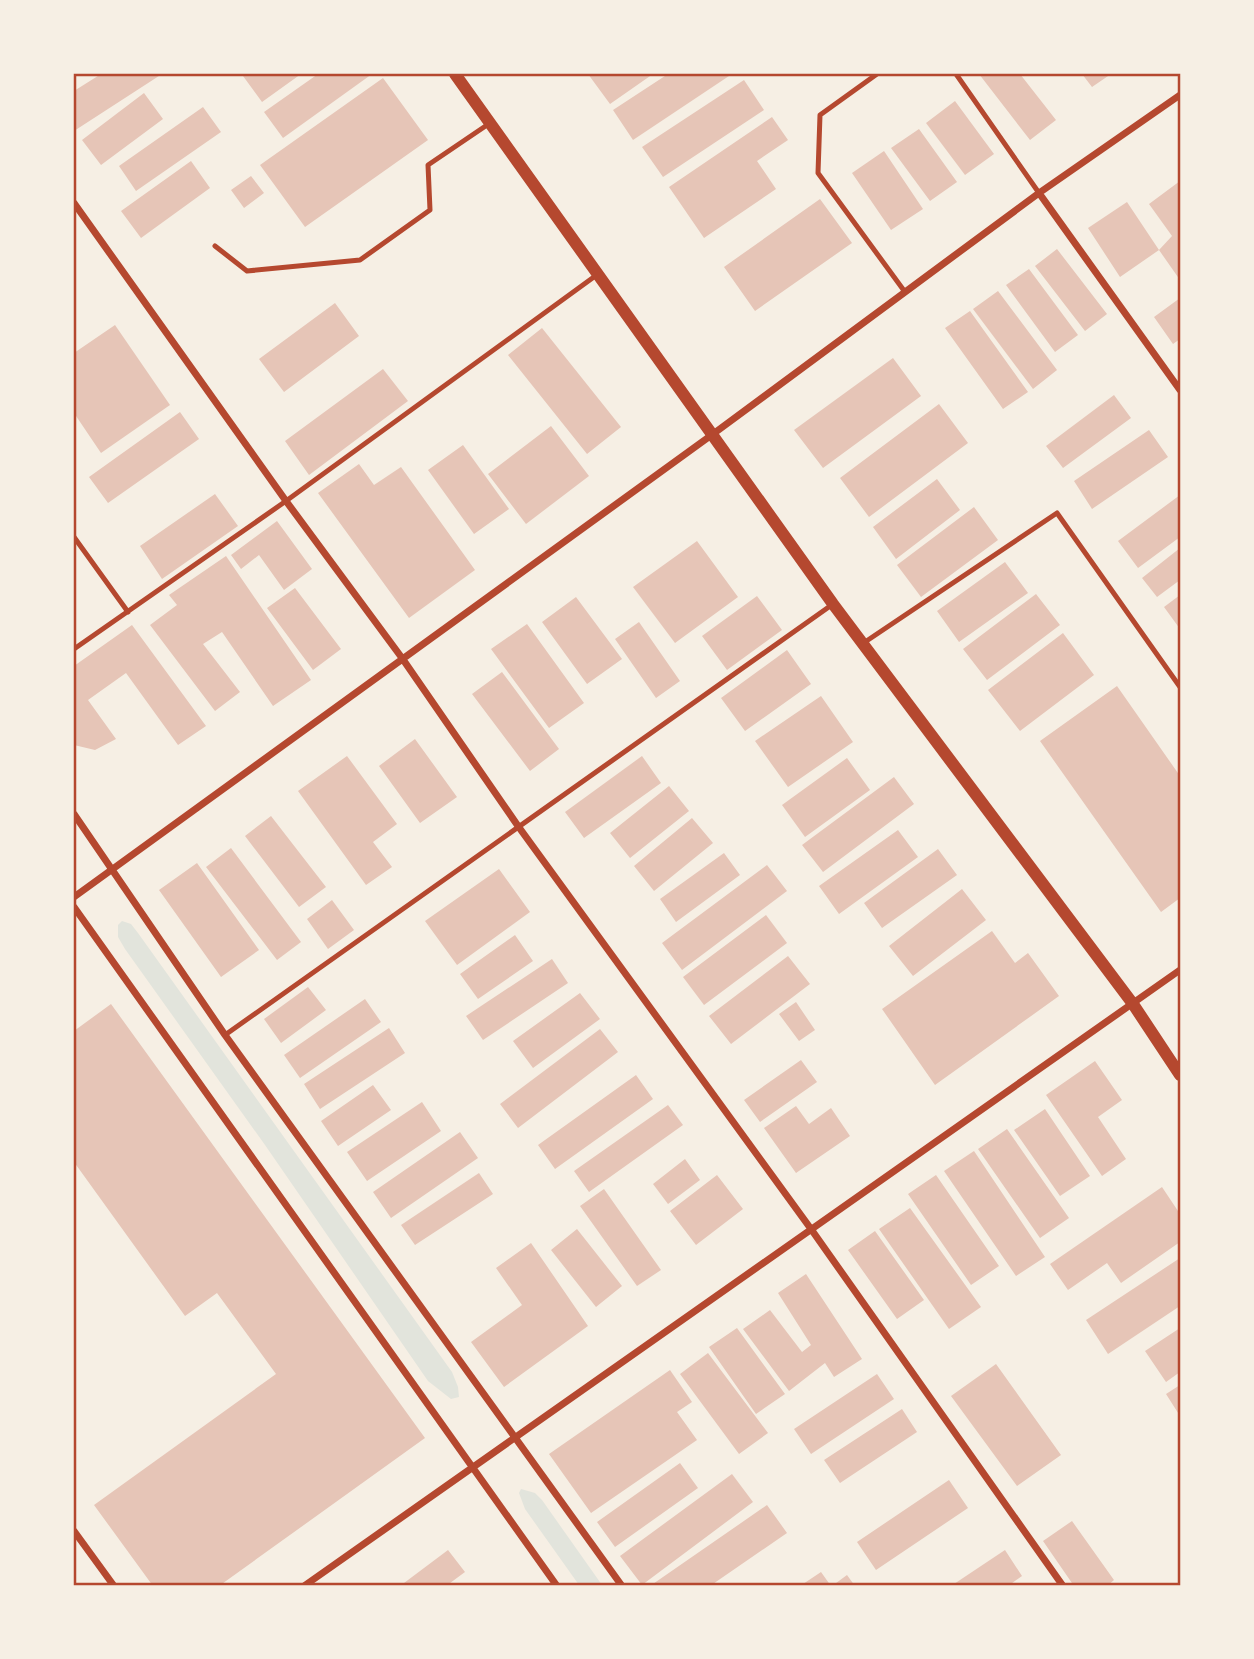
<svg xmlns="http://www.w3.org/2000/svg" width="1254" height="1659" viewBox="0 0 1254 1659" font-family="'DejaVu Sans',sans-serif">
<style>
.green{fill:#e2e4dc}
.building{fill:#e6c5b7}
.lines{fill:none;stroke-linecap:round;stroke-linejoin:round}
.service{stroke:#b5482f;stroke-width:5}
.minor{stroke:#b5482f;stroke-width:7}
.tertiary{stroke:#b5482f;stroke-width:12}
.neatline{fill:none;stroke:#b5482f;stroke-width:2.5}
</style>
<rect width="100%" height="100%" fill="#f6efe4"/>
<path class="green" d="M122 921 131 924 138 933 452 1372 458 1387 459 1397 451 1399 428 1381 265 1145 125 949 118 937V925Z
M521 1489 535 1493 542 1500 602 1585H579L525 1509 519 1493Z"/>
<path class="building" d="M101 74H162L74 131V91Z
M247 74H301L262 102 243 76Z
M318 74H372L283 138 264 112Z
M588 74H653L610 104Z
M668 74H732L633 140 613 110Z
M979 74H1020L1056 120 1030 140Z
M1082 74H1111L1092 87Z
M383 78 428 140 305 227 260 165Z
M744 80 764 110 663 177 642 147Z
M144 93 163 119 101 165 82 140Z
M955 101 994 154 965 175 926 123Z
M203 107 221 132 136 191 119 166Z
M772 117 788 140 757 161 776 189 704 238 669 187Z
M919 129 957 182 930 201 891 148Z
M884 151 923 209 891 230 852 173Z
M191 161 210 188 141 238 121 211Z
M251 176 264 193 244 208 231 190Z
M1180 181V280L1159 250 1120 277 1088 228 1127 202 1159 250 1172 236 1149 204Z
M820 199 852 243 755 311 724 267Z
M1057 249 1107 314 1085 331 1035 266Z
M1029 269 1078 335 1055 352 1006 285Z
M998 291 1057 370 1033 389 973 309Z
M1180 298V339L1173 344 1154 317Z
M335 303 359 336 284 392 259 359Z
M970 311 1028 392 1003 409 945 328Z
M115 325 170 405 101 453 74 413V353Z
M542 328 621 427 587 454 508 355Z
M893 358 921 396 823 468 794 430Z
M383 369 408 401 309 475 285 441Z
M1114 395 1131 418 1063 468 1046 446Z
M939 404 968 443 869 517 840 478Z
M180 412 199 439 108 503 89 477Z
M551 426 589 476 526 524 488 474Z
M1149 430 1168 457 1092 509 1074 481Z
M463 445 509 509 474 534 428 470Z
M359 464 374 485 401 467 475 570 409 618 318 493Z
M937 479 960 510 896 559 873 527Z
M215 494 238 526 162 579 140 546Z
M1180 495V537L1138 568 1118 541Z
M974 507 998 540 921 597 897 565Z
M277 521 312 569 284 590 259 555 241 569 231 555Z
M697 541 738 597 675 643 633 587Z
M1180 548V580L1157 597 1142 578Z
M226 556 311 680 273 706 222 632 203 644 240 692 215 711 150 625 177 605 169 595Z
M1005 562 1028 593 959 642 937 611Z
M295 588 341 649 313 670 267 608Z
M1036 594 1060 625 987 680 963 649Z
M1180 595V629L1164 607Z
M757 596 782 630 727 670 702 636Z
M576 597 622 659 587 684 542 622Z
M639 622 680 681 656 698 615 639Z
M527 624 584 703 549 728 491 649Z
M132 625 206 726 178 745 126 673 88 700 116 739 95 750 74 745V666Z
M1063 633 1094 675 1020 731 988 690Z
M787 650 811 684 745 731 721 698Z
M502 672 559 749 530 771 472 694Z
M1117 686 1180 776V898L1161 912 1040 741Z
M821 696 853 742 788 787 755 741Z
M415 739 457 797 420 823 379 766Z
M347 756 397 824 373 842 392 867 366 885 298 791Z
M642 756 661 783 584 838 565 812Z
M847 758 870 790 805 837 782 805Z
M894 777 914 804 823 872 802 845Z
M669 786 689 811 630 858 610 833Z
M271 816 326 887 299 907 245 836Z
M692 818 713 843 654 891 634 866Z
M898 830 918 857 839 914 819 886Z
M231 848 301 942 277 960 206 867Z
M938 849 957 875 882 928 864 903Z
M724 853 740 875 676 922 660 899Z
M197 863 259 950 221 977 159 890Z
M767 865 787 891 682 970 662 943Z
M499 869 530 912 457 965 425 921Z
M962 889 986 920 913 976 889 946Z
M332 900 354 930 328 949 307 919Z
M766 915 787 943 704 1005 683 977Z
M992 931 1015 963 1028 953 1059 996 935 1085 882 1009Z
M515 935 533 961 478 999 460 974Z
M788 956 810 984 731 1044 709 1016Z
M552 959 568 983 483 1040 466 1016Z
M308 987 326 1010 281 1043 264 1019Z
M580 993 600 1019 533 1068 513 1041Z
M365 999 381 1022 300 1078 284 1055Z
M796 1002 815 1030 799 1041 779 1014Z
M111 1004 425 1438 219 1586H153L94 1505 276 1374 217 1293 185 1316 74 1162V1031Z
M389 1028 405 1053 320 1109 304 1084Z
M600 1029 618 1052 518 1128 500 1104Z
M801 1060 817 1082 760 1122 744 1100Z
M1095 1061 1122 1100 1098 1117 1126 1159 1102 1176 1046 1095Z
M636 1075 653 1099 555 1169 538 1145Z
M373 1085 391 1110 338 1146 321 1121Z
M422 1102 441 1131 367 1181 347 1152Z
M668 1105 683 1125 589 1192 574 1171Z
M796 1106 809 1124 831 1108 850 1136 796 1173 764 1128Z
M1045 1109 1090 1176 1060 1196 1014 1130Z
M1007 1129 1069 1218 1040 1238 978 1149Z
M460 1132 478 1158 391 1218 373 1192Z
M974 1151 1045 1257 1016 1276 944 1171Z
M685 1159 700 1180 668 1204 653 1184Z
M479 1173 493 1194 415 1245 401 1225Z
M717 1175 743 1209 696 1245 670 1211Z
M936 1175 999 1266 971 1285 908 1194Z
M1162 1187 1180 1214V1242L1121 1283 1107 1263 1068 1290 1050 1264Z
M604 1189 661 1270 637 1286 580 1206Z
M910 1208 981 1307 949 1329 879 1229Z
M577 1229 622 1286 596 1307 551 1250Z
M875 1231 924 1300 897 1319 848 1250Z
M531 1243 588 1326 504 1387 471 1342 522 1305 496 1268Z
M1180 1258V1306L1108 1354 1086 1320Z
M806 1274 862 1359 834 1377 825 1363 789 1391 743 1329 770 1310 802 1352 811 1345 778 1293Z
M737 1328 785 1394 756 1414 709 1347Z
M1180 1328V1372L1166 1382 1145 1351Z
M708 1353 768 1433 739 1454 680 1374Z
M996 1364 1061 1455 1017 1486 951 1396Z
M670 1370 692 1402 677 1412 697 1440 591 1513 549 1454Z
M877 1374 894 1399 811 1454 794 1429Z
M1180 1385V1416L1166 1394Z
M902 1409 917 1432 840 1483 824 1460Z
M680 1463 698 1488 615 1547 597 1522Z
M732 1474 753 1502 642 1585 620 1556Z
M949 1480 968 1508 876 1570 857 1542Z
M767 1505 787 1533 710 1586H650Z
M1072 1521 1114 1580 1107 1586H1074L1043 1541Z
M448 1550 465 1572 446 1586H400Z
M1005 1550 1022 1576 1008 1586H951Z
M821 1572 831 1586H800Z
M847 1575 855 1586H832Z"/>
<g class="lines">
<path class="service" d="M877 74 820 115 818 173 905 292
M956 74 1039 193
M215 246 247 271 360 260 430 210 428 165 490 123
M74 537 128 612
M862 644 1057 513 1180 687
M74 649 286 501 598 274
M225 1035 833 604"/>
<path class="minor" d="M1039 193 1180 390
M74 203 286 501 402 658 518 826 811 1229 1063 1586
M74 814 225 1035 622 1586
M74 897 713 434 1039 193 1180 95
M74 907 557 1586
M74 1531 114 1586
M304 1586 1180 970"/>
<path class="tertiary" d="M455 74 833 604 1133 1004 1180 1075"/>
</g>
<rect width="1254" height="1659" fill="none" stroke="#f6efe4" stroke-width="150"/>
<rect x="75" y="75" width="1104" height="1509" class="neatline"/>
</svg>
